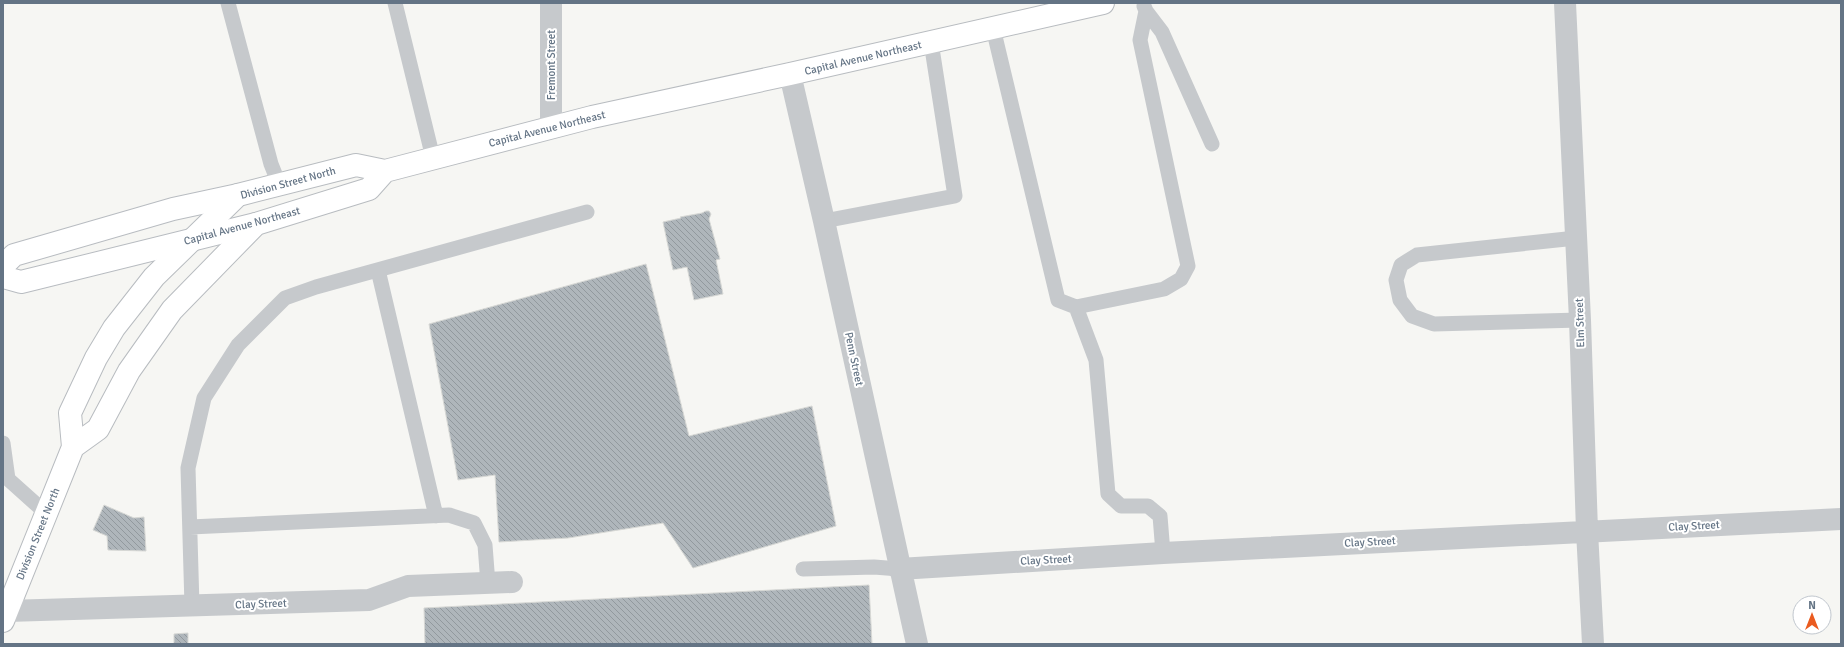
<svg xmlns="http://www.w3.org/2000/svg" width="1844" height="647" viewBox="0 0 1844 647" font-family="Signika,sans-serif">
<style>
.building{fill:url(#building-back-hatch);stroke:#d7d8d5}
.lines{fill:none;stroke-linecap:round;stroke-linejoin:round}
.secondary-casing{stroke:#b8bcc1;stroke-width:24}
.primary-casing{stroke:#b8bcc0;stroke-width:24}
.lane{stroke:#c6c9cc;stroke-width:15}
.street{stroke:#c6c9cc;stroke-width:22}
.secondary{stroke:#fff;stroke-width:22}
.primary{stroke:#fff;stroke-width:22}
.labels{text-anchor:middle;dominant-baseline:central;stroke-width:4;stroke-linejoin:round;paint-order:stroke}
.street-label{font-size:11px;fill:#647485;stroke:#fff}
</style>
<defs>
<pattern id="building-back-hatch" width="6" height="6" patternUnits="userSpaceOnUse"><rect width="6" height="6" fill="#afb6bb"/><path d="M-1 5l2 2M0 0l6 6M5-1l2 2" fill="none" stroke="#92999e"/></pattern>
</defs>
<rect width="100%" height="100%" fill="#f6f6f3"/>
<path class="building" d="M706 211H709L711 214 709 219 720 259 716 260 723 294 694 300 687 267 673 270 663 222 681 218 680 217 702 213Z
M646 264 689 436 812 406 836 526 693 568 663 523 568 538 499 542 495 475 458 480 429 324Z
M104 505 134 518 144 517 146 551 108 550 107 536 93 530Z
M869 585 872 644H425L424 608Z
M188 633V644H174V634Z"/>
<g class="lines">
<defs>
<path id="secondary" d="M3 266 14 255 173 209 238 195
M3 277 21 282 256 224"/>
<path id="primary" d="M73 447 98 429 129 371 172 310 256 224 369 189 385 171 592 117 790 74 1103 3
M3 621 73 447 70 413 96 358 114 328 154 277 238 195 356 165 385 171"/>
</defs>
<use href="#secondary" class="secondary-casing"/>
<use href="#primary" class="primary-casing"/>
<path class="lane" d="M228 3 271 164 279 184
M395 3 433 158
M1144 6 1146 11 1162 32 1212 144
M993 28 1058 300 1076 307 1164 289 1181 279 1188 266 1140 40 1146 11
M824 221 955 196 931 42
M1576 238 1417 255 1401 265 1396 280 1400 300 1412 316 1434 324 1580 320
M378 270 436 516
M1076 307 1096 360 1108 494 1121 506H1148L1160 516 1163 553
M3 443 8 479 46 513
M190 527 449 515 474 523 485 545 488 584
M803 569 874 567 899 569
M192 606 188 468 204 398 238 345 285 298 316 287 587 212"/>
<path class="street" d="M551 3V126
M1565 3 1580 320 1587 531 1593 644
M790 74 824 221 917 644
M899 569 1163 553 1841 519
M7 611 369 600 408 586 512 582"/>
<use href="#secondary" class="secondary"/>
<use href="#primary" class="primary"/>
</g>
<g class="labels">
<g class="street-label">
<text transform="translate(863 58) rotate(-13)">Capital Avenue Northeast</text>
<text transform="translate(551 65) rotate(-90)">Fremont Street</text>
<text transform="translate(547 129) rotate(-14)">Capital Avenue Northeast</text>
<text transform="translate(288 183) rotate(-15)">Division Street North</text>
<text transform="translate(242 226) rotate(-15)">Capital Avenue Northeast</text>
<text transform="translate(1580 323) rotate(-92)">Elm Street</text>
<text transform="translate(854 359) rotate(78)">Penn Street</text>
<text transform="translate(1694 526) rotate(-3)">Clay Street</text>
<text transform="translate(38 534) rotate(-68)">Division Street North</text>
<text transform="translate(1370 542) rotate(-3)">Clay Street</text>
<text transform="translate(1046 560) rotate(-3)">Clay Street</text>
<text transform="translate(261 604) rotate(-2)">Clay Street</text>
</g>
</g>
<rect width="1844" height="647" fill="none" stroke="#647485" stroke-width="8"/>
<g transform="translate(1812 615)"><circle r="19" fill="#ffffff" stroke="#c1c7ce"/>
<path d="M0-3L7 15L0 10L-7 15Z" fill="#ea5b1f"/>
<text y="-6" font-size="11" font-weight="bold" text-anchor="middle" fill="#647485">N</text>
</g>
</svg>
